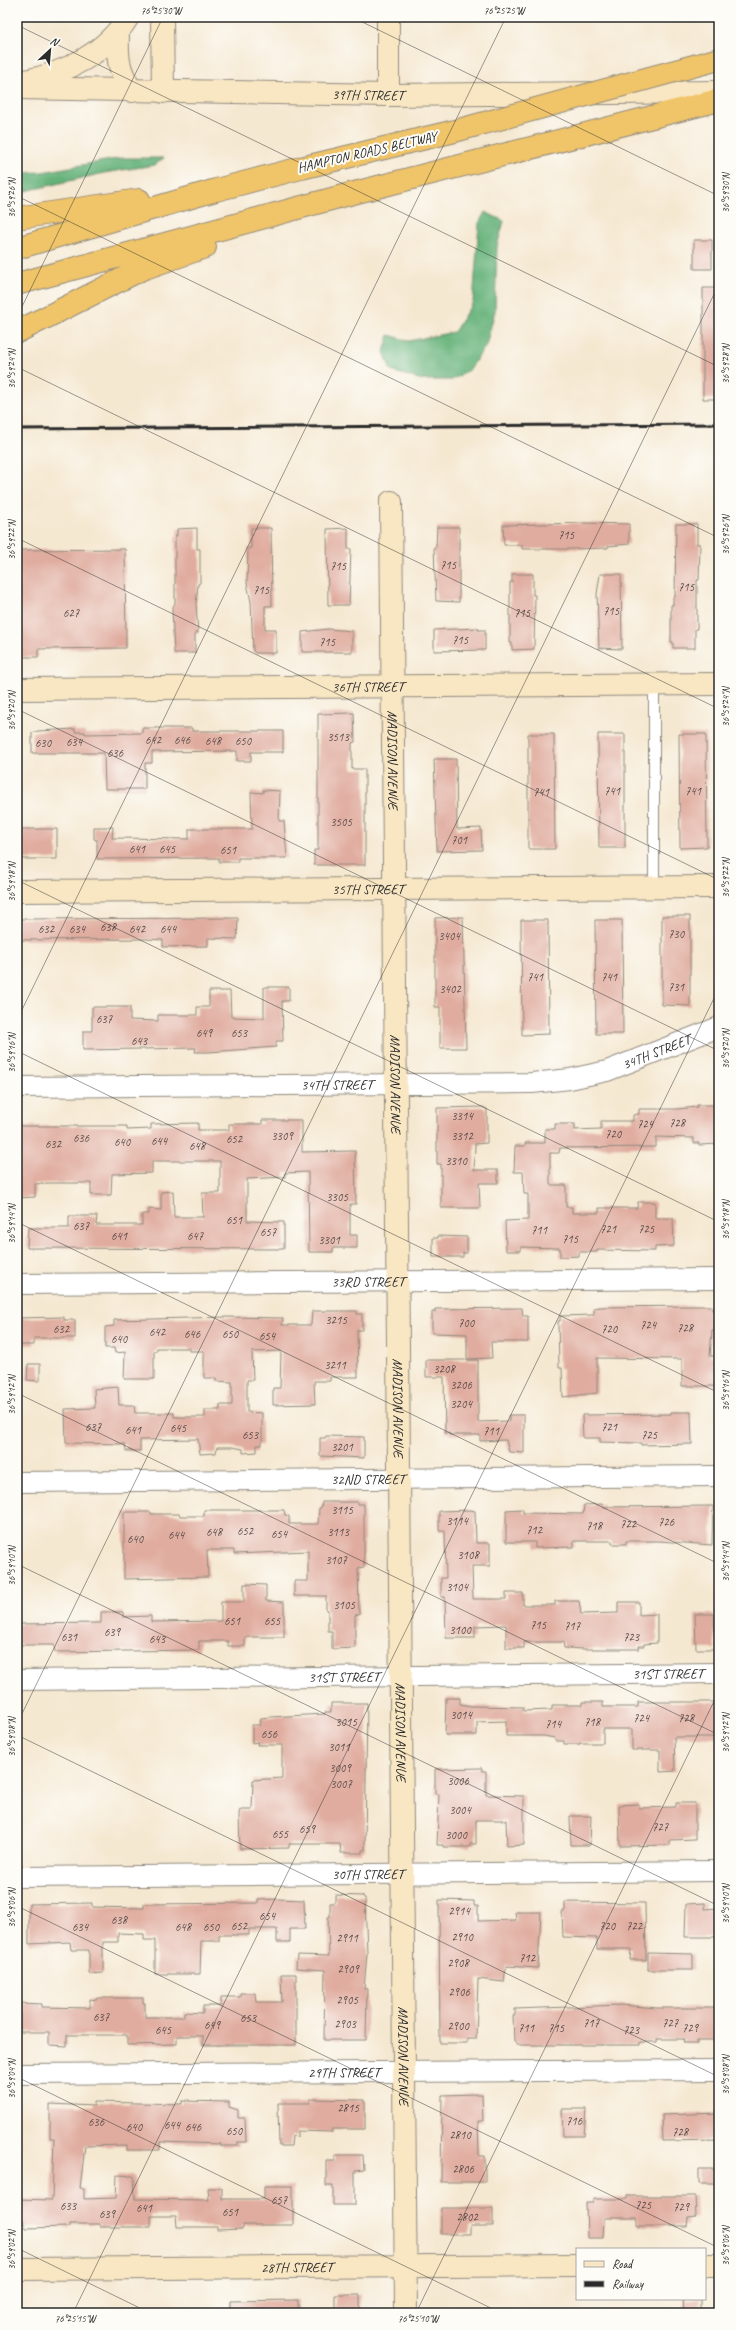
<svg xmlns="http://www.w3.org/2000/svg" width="736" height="2330" viewBox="0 0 736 2330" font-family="Caveat,sans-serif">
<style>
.forest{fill:#66b27a;stroke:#486e52}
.building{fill:#e0ac9f}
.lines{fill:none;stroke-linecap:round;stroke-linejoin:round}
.lane-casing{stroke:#908a7e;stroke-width:12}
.street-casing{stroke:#908a7e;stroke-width:22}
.secondary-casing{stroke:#908a7e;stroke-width:24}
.highway-casing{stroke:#908a7e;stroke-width:24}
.lane{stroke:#fff;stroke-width:10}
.street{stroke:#fff;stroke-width:20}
.secondary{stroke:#f9e7c3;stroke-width:22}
.highway{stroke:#f0c469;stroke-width:22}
.rail{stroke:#2b2b2b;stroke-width:3}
.highway-bridge-casing{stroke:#908a7e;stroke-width:24;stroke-linecap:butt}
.highway-bridge{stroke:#f0c469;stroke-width:22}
.ticks{fill:none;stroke:#2b2b2b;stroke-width:1;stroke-opacity:0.45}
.labels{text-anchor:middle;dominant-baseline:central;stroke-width:4;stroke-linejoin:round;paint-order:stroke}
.number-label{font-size:12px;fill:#584b48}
.street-label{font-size:14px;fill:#2b2b2b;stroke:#fdfcf7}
.neatline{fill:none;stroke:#2b2b2b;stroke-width:1.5}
.ticks-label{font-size:10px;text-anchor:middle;fill:#2b2b2b}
</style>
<rect width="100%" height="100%" fill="#fdfcf7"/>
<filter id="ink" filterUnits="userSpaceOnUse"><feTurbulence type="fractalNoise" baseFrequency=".025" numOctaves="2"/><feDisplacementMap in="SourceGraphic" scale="8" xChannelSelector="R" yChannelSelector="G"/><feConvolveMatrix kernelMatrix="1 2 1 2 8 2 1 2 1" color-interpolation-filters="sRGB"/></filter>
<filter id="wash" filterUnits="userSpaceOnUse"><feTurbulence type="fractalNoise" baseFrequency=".012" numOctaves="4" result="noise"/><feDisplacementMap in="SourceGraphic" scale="16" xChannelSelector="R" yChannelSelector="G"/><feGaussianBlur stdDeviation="0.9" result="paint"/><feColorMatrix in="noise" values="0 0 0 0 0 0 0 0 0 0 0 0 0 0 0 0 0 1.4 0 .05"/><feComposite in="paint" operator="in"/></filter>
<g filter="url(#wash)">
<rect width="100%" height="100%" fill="#f5e8d1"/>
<path class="forest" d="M122 158H164L155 165 104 173 17 193V173L42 172Z
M485 212 504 221 497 246 495 311 486 345 470 369 452 380H422L391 371 384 352 389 335 409 341 454 332 473 302 479 223Z"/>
<g id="blocks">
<path class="building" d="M694 240H712V269H694Z
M703 288H719V399H703Z
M584 523 629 524V544L608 546V548L572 549H522V545H504L503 525Z
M676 524H697V544H700L699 580H697V629H695V648H673V642H671V605H673V597H675Z
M437 527H459V602L436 601 434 547H436Z
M197 528V549H200V583L198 584 196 604 198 633H195V653H174L172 609 175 603V536H177V529Z
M251 528H271L272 606H265V629H276V653H255L253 651 251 602 247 583 248 548H251Z
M348 528V549H351L349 605H328L327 529Z
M125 549 126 648 38 649V657H17V550Z
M512 574H533V595H535L534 649 512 650V643H510V582H512Z
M600 574H621L622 649 599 648 597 594Z
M478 628V630H485V650L434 651V630Z
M328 629 352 631V652H302V632Z
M354 713 355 742 352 743V769H365V865H314V850H318V714Z
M142 728H192V731H283V752H251V761H237V751L152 752V763H145V789H105L104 753H32V733L38 731 75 729V732H85V734L142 733Z
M528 734H554L555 849H528Z
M598 734H625V848H599Z
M679 734H706L707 847 680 848Z
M434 759H456L457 829 481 828 482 850 437 851Z
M263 790 280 791 279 821H284L287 858H238V862H219V858L97 859V840L94 839V827H113L112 838 189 839V829H252L251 792 263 793Z
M17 829H57V859H17Z
M662 916H690V1006L662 1005Z
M463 917 466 1048H440V1007H435V918Z
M238 918 237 939 208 938V946L163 947V940L147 939 17 940V919Z
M521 920H548L549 1034 522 1035Z
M595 920H622L623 1034H596Z
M264 987H289V1001H282L283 1041H276V1047L209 1052H195L196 1048 83 1050V1031H92V1007H130V1020L158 1021V1015H197V1007H209V991H230L231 1017 264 1018Z
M697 1105H719V1144L699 1145V1143H694V1138L656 1137V1147L560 1148 559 1153H550V1185H566V1207H572V1213H599V1208H637L638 1202H655V1218H673L674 1246 655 1247V1251L597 1250V1252H579V1256L560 1257V1248L521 1247V1251H506L505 1221 528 1220V1194H524L523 1172H514L515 1146H525V1143H545V1129H555V1124H575V1130L601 1129V1121H633V1115L639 1114V1109H678L697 1107Z
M483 1107 487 1109V1143L475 1144 474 1170H498V1183H479L480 1208H441V1164H437V1108Z
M262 1120H302V1152L355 1151 356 1204H350V1235H357V1248H333V1252H309L308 1172 285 1173V1177L247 1179V1221L284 1222V1249L27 1248 28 1228H69V1216H97L96 1225H142V1214H149V1209L161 1210V1192L173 1191 174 1217H203L202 1193H220V1161H152V1173L112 1174 111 1195H91V1183H48L35 1184V1197L17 1198V1126H127V1130L151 1129V1124L198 1123V1130H229V1124H262Z
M438 1236 467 1237V1253H463V1257H433V1238H438Z
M694 1306H712V1310H715V1330H712L710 1356H719V1386H682V1359L597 1358V1393L563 1397 562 1368H559L558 1321H560V1316L594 1315V1308L600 1307Z
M522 1308 523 1316H528V1342H491L492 1358 467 1359V1334L432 1333V1312H435V1309Z
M312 1311H357V1314H362V1330H357L358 1377H330V1381H314L315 1404 273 1405V1388H280L281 1351 252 1352 253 1380H247V1412L262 1413V1445H257V1452L243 1453V1449L232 1447H217L216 1453 200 1454 198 1439 140 1440V1451H126L125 1444 66 1443 65 1409 95 1408 94 1389 118 1387 119 1405H134L135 1413H174V1417H205V1410H220V1405H232V1382L216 1381V1378H204V1351H189V1348H157V1351H154V1379H124L125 1352 115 1353 114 1348H105V1327L114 1326V1320L227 1317 283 1318 282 1325H311Z
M64 1317V1320H75V1338H34V1345H17V1318Z
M426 1360H478V1422L509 1421V1415H524V1453L509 1452 506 1440 480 1441V1435H449V1433H445L444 1377H426Z
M28 1364H40V1381L27 1380Z
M671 1412H691L692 1444 641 1445V1443L600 1442V1438H583L582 1415 671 1414Z
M326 1436 364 1437V1458L320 1456V1438H325Z
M322 1502H357V1504H364V1567L358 1568 359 1614 355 1615V1648L332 1649V1631H328V1610H326V1596H294V1581H308V1551L234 1554V1550H207L208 1577 124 1579V1512H151V1514H179L180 1516H204V1510H284L285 1515 289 1516V1524H318L319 1508H321Z
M603 1504V1507L713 1506 712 1545 659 1541H626V1544H612V1541H574V1547L535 1548V1542H506V1510L523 1509V1513L583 1514 584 1505Z
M470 1510 475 1511 476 1543H490V1566H472L473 1599H506V1593H523V1605H555V1601H579L581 1614 618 1613V1602H639V1615L657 1614V1643L644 1644V1646H639V1649H584L564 1648 563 1642H524V1648H506V1625L475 1626V1638H446L445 1597H441V1578H446L445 1531H439V1511Z
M244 1584 266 1585V1601L284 1602V1637H245V1646H228V1641H199V1650L55 1652 54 1645H17V1624L101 1623V1612H123V1617L151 1616V1622L221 1621V1602H244Z
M695 1614H714L715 1649H696Z
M446 1698H460V1704L471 1706 523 1707V1711L552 1710V1705H582V1702H603V1707H638V1702H719V1737H674L675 1771 660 1772V1750H632V1729H603V1743H580V1744H564V1741H555V1738L544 1736H506V1721L477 1722V1735H445Z
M331 1703H367L365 1850H362V1853H341L340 1844H289V1848L240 1849 239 1814 240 1810H252L253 1780 282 1778V1745H257L258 1742 252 1743V1725H260L261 1718 270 1717 325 1714V1712H331Z
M482 1768V1771H486V1795L524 1796V1845L507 1846 506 1820H476V1844H470V1847H443V1845H437L439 1794H435V1769Z
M676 1803H695V1839L670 1840V1845L620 1846 619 1805 639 1804V1808L676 1807Z
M570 1816H591L590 1845H571Z
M335 1895 362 1896 365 1898 367 1953 364 1989H367L366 2040H324L325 1970 296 1968 297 1955 329 1956 328 1917H330V1903H335Z
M277 1899 304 1900 305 1929H290V1942H277V1929H249V1935H221L219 1936V1941H201L200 1974H155V1940H144V1934L118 1933V1942H103V1973L89 1974V1950H71L70 1942 29 1944V1904L92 1903V1907L144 1908V1904L258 1903V1900Z
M439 1900 474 1901V1906H478V1921L516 1920 515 1912H541L538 1968 506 1966 504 1982 478 1979 476 2039H467V2043H440Z
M565 1902 645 1903 646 1960H630L631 1949H597V1938L563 1937 562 1911H565Z
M705 1903V1909L719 1908V1937H685L686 1904Z
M648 1953 693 1954V1970H648Z
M281 1974H296V2045H203V2036H177V2044L127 2045V2035H67V2046L49 2045V2032H20V2003L42 2004V2007L90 2008V1999L97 2000V1998H143V2003H145V2017H184V2012L203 2013V2006H221V1997H240V1993H255L256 2002H282Z
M622 2005 657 2008H719V2040H697V2043H684L683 2039H657V2042H640V2045H516V2042H514L513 2015H515V2009Z
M476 2094H482L483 2121H478L479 2156H485V2182H441L442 2095Z
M310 2099 365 2100V2129H332V2132L297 2131V2137L292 2136 291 2146H279L278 2103H310Z
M182 2101 229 2102V2107L238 2110V2118H245L246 2142H238V2146H221V2144L160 2142V2150H126V2145L85 2146 80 2188H84V2199L116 2198 117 2175 134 2176 135 2199 209 2200 208 2188H222V2199H264V2186H293V2225H243V2229L217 2230V2227H177L176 2216H151V2227H100V2224H70V2227L25 2228 23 2220 17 2219V2199L52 2200 54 2138H50V2104L94 2106V2102L182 2104Z
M562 2109H586L584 2136H563Z
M719 2113V2140L663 2141 662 2115Z
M335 2155H363L364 2170 355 2171V2205H333V2186H326V2161H335Z
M699 2169H716V2184H699Z
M627 2196H695L696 2217 688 2218 687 2226H637V2218H604L603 2238H587L586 2203H593V2199H627Z
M441 2208H493V2226H470V2234H441Z
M335 2295H360V2313H335Z
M683 2299H701V2313H684Z
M298 2300V2313H230V2301Z"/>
</g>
</g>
<g filter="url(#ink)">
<use href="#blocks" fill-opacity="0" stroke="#908a7e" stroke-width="1"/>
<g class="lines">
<defs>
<path id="lane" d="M654 887V684"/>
<g id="street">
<path id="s1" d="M17 1087 532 1083 570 1079 607 1071 719 1027"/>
<path id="s2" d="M17 1284 719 1279"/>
<path id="s3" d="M17 1482 719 1476"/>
<path id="s4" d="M17 1680 719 1673"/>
<path id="s5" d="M17 1877 719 1871"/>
<path id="s6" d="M17 2074 719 2070"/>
</g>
<g id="secondary">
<path d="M162 17 163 92"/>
<path d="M388 17V95"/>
<path d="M118 33C117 58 118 70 132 91"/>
<path d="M25 81C66 73 106 53 128 17"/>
<path id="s7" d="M17 88 388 95 719 92"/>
<path id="s8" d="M391 502 406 2313"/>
<path id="s9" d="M17 689 719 684"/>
<path id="s10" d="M17 891 719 887"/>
<path d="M705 2265H719"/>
<path id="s11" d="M17 2269 577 2265"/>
</g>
<path id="highway" d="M17 218 139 200
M17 248 216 190 301 168
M17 284 346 195 719 100
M17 332 142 269 205 247"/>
</defs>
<use href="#lane" class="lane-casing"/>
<use href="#street" class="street-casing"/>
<use href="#secondary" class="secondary-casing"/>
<use href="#highway" class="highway-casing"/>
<use href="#lane" class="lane"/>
<use href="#street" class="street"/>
<use href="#secondary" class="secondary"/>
<use href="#highway" class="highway"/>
<path class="rail" d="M17 429 719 424"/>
<defs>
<path id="highway-bridge" d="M301 168 455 131 719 59"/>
</defs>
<use href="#highway-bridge" class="highway-bridge-casing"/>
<use href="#highway-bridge" class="highway-bridge"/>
</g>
</g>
<path class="ticks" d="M352 17 719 196M703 17 719 25M17 25 719 367M17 196 719 538M17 317 163 17M17 367 719 709M17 538 719 880M17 709 719 1051M17 880 719 1222M17 1020 506 17M17 1051 719 1393M17 1222 719 1564M17 1393 719 1735M17 1564 719 1906M17 1724 719 284M17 1735 719 2077M17 1906 719 2248M17 2077 501 2313M17 2248 150 2313M73 2313 719 988M416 2313 719 1691"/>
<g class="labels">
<g class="number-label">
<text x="566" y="535">715</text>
<text x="448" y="565">715</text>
<text x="338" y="566">715</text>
<text x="686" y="587">715</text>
<text x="261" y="590">715</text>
<text x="611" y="611">715</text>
<text x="71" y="613">627</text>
<text x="522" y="613">715</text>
<text x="460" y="640">715</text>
<text x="327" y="642">715</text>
<text x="338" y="737">3513</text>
<text x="153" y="740">642</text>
<text x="182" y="740">646</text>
<text x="213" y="741">648</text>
<text x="243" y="741">650</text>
<text x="74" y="742">634</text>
<text x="43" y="743">630</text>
<text x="115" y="753">636</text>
<text x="612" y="791">741</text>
<text x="693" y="791">741</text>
<text x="541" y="792">741</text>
<text x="341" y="822">3505</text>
<text x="459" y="840">701</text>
<text x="137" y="849">641</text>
<text x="167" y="849">645</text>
<text x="228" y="850">651</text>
<text x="108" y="927">638</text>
<text x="46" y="929">632</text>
<text x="77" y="929">634</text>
<text x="137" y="929">642</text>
<text x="168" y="929">644</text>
<text x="676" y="934">730</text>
<text x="449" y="936">3404</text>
<text x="535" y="977">741</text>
<text x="609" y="977">741</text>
<text x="676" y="987">731</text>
<text x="450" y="989">3402</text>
<text x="104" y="1019">637</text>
<text x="204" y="1033">649</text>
<text x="239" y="1033">653</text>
<text x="139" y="1041">643</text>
<text x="462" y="1116">3314</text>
<text x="677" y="1123">728</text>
<text x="645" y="1124">724</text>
<text x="613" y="1134">720</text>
<text x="282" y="1136">3309</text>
<text x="462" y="1136">3312</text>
<text x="81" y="1138">636</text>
<text x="234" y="1139">652</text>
<text x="159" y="1141">644</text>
<text x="122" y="1142">640</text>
<text x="53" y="1144">632</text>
<text x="197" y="1146">648</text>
<text x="456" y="1161">3310</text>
<text x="337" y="1197">3305</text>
<text x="234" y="1220">651</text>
<text x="81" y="1226">637</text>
<text x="608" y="1229">721</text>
<text x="646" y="1229">725</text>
<text x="539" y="1230">711</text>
<text x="268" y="1232">657</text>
<text x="119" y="1236">641</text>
<text x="195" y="1236">647</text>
<text x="570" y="1239">715</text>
<text x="329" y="1240">3301</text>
<text x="336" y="1320">3215</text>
<text x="466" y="1323">700</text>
<text x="648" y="1325">724</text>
<text x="685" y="1328">728</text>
<text x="61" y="1329">632</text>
<text x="609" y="1329">720</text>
<text x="157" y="1332">642</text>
<text x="192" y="1334">646</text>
<text x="230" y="1334">650</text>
<text x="267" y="1336">654</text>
<text x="119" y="1339">640</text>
<text x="335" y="1365">3211</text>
<text x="444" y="1369">3208</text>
<text x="461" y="1385">3206</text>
<text x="461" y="1404">3204</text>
<text x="93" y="1427">637</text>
<text x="609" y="1427">721</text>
<text x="178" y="1428">645</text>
<text x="133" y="1430">641</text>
<text x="491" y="1431">711</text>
<text x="250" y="1435">653</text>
<text x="649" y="1435">725</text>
<text x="342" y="1447">3201</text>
<text x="342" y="1510">3115</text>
<text x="457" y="1521">3114</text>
<text x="666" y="1522">726</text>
<text x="628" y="1524">722</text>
<text x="594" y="1526">718</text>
<text x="534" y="1530">712</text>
<text x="245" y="1531">652</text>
<text x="214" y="1532">648</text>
<text x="338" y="1532">3113</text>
<text x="279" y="1534">654</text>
<text x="176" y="1535">644</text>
<text x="135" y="1539">640</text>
<text x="468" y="1555">3108</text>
<text x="336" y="1560">3107</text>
<text x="457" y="1587">3104</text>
<text x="344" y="1605">3105</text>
<text x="232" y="1621">651</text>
<text x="272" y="1621">655</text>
<text x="538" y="1625">715</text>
<text x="572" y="1626">717</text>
<text x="460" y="1630">3100</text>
<text x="112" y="1632">639</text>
<text x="69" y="1637">631</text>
<text x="631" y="1637">723</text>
<text x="157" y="1639">643</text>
<text x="461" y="1715">3014</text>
<text x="641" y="1718">724</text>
<text x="686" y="1718">728</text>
<text x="346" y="1722">3015</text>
<text x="592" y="1722">718</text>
<text x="553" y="1724">714</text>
<text x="269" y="1734">656</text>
<text x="339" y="1747">3011</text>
<text x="340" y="1768">3009</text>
<text x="458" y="1781">3006</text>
<text x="341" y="1784">3007</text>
<text x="460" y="1810">3004</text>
<text x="660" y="1827">727</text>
<text x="307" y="1829">659</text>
<text x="280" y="1834">655</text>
<text x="456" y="1835">3000</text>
<text x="459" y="1911">2914</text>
<text x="267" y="1916">654</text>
<text x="119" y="1920">638</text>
<text x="239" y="1926">652</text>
<text x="607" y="1926">720</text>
<text x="634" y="1926">722</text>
<text x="80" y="1927">634</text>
<text x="183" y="1927">648</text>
<text x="211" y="1927">650</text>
<text x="462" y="1937">2910</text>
<text x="347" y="1938">2911</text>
<text x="527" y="1958">712</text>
<text x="458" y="1963">2908</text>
<text x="348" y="1969">2909</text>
<text x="459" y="1992">2906</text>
<text x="347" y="2000">2905</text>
<text x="101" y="2017">637</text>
<text x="248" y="2018">653</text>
<text x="591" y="2023">717</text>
<text x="670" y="2023">727</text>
<text x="345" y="2024">2903</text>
<text x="212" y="2025">649</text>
<text x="458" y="2026">2900</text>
<text x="526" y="2028">711</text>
<text x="556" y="2028">715</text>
<text x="690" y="2028">729</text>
<text x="163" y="2030">645</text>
<text x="631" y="2030">723</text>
<text x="348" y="2108">2815</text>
<text x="574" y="2121">716</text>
<text x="96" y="2122">636</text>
<text x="172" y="2125">644</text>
<text x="134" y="2127">640</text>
<text x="193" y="2127">646</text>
<text x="234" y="2131">650</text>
<text x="680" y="2132">728</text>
<text x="460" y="2135">2810</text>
<text x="463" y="2169">2806</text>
<text x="279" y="2200">657</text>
<text x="643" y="2205">725</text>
<text x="68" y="2206">633</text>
<text x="681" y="2207">729</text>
<text x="144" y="2208">641</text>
<text x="230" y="2212">651</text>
<text x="107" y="2214">639</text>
<text x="467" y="2217">2802</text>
</g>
<g class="street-label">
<text stroke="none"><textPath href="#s7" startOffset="351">39TH STREET</textPath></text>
<text transform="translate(367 152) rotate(-13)">HAMPTON ROADS BELTWAY</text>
<text stroke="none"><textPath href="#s9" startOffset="351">36TH STREET</textPath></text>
<text stroke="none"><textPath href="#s8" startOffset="258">MADISON AVENUE</textPath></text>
<text stroke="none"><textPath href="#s10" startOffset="351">35TH STREET</textPath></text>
<text stroke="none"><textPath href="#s1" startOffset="644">34TH STREET</textPath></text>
<text stroke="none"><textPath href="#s8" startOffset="582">MADISON AVENUE</textPath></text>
<text stroke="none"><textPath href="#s1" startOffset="320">34TH STREET</textPath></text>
<text stroke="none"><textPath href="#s2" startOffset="351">33RD STREET</textPath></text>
<text stroke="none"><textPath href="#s8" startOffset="906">MADISON AVENUE</textPath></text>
<text stroke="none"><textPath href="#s3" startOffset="351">32ND STREET</textPath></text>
<text stroke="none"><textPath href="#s4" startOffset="651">31ST STREET</textPath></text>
<text stroke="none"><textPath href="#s4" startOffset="327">31ST STREET</textPath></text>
<text stroke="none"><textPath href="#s8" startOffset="1230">MADISON AVENUE</textPath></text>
<text stroke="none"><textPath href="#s5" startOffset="351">30TH STREET</textPath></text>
<text stroke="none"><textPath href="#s8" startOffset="1554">MADISON AVENUE</textPath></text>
<text stroke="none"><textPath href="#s6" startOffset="327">29TH STREET</textPath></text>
<text stroke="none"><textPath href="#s11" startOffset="280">28TH STREET</textPath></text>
</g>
</g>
<rect width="736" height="2330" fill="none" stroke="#fdfcf7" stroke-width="44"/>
<rect x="576" y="2248" width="130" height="52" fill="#fdfcf7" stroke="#a9a8a5"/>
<rect x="584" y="2261" width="20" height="6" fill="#f9e7c3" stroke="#a9a8a5"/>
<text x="612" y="2268" font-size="12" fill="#2b2b2b">Road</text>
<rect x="584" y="2281" width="20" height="6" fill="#2b2b2b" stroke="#a9a8a5"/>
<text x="612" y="2288" font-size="12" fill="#2b2b2b">Railway</text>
<g transform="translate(50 50) rotate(26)" stroke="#fdfcf7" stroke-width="3" paint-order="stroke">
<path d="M0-3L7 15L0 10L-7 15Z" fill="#2b2b2b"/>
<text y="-6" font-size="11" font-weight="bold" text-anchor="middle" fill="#2b2b2b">N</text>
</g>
<rect x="22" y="22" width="692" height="2286" class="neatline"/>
<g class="ticks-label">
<text x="161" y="14">76°25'30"W</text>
<text x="504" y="14">76°25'25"W</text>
<text transform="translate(725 193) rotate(-90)" y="4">36°59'30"N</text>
<text transform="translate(11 198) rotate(-90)" y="4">36°59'26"N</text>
<text transform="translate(725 364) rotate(-90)" y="4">36°59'28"N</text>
<text transform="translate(11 369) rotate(-90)" y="4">36°59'24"N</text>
<text transform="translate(725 535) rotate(-90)" y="4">36°59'26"N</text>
<text transform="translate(11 540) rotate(-90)" y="4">36°59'22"N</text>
<text transform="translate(725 707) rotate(-90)" y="4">36°59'24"N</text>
<text transform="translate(11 711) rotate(-90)" y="4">36°59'20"N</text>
<text transform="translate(725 878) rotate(-90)" y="4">36°59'22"N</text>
<text transform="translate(11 882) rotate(-90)" y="4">36°59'18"N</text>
<text transform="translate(725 1049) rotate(-90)" y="4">36°59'20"N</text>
<text transform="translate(11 1053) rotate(-90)" y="4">36°59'16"N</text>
<text transform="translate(725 1220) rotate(-90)" y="4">36°59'18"N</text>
<text transform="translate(11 1224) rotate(-90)" y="4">36°59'14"N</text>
<text transform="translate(725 1391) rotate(-90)" y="4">36°59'16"N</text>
<text transform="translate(11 1395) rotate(-90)" y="4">36°59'12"N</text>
<text transform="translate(725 1562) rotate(-90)" y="4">36°59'14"N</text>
<text transform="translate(11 1566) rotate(-90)" y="4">36°59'10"N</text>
<text transform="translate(725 1733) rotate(-90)" y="4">36°59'12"N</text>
<text transform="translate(11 1737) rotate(-90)" y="4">36°59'08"N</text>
<text transform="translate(725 1904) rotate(-90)" y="4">36°59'10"N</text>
<text transform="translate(11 1908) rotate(-90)" y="4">36°59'06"N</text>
<text transform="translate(725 2075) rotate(-90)" y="4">36°59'08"N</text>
<text transform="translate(11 2079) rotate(-90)" y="4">36°59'04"N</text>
<text transform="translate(725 2246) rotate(-90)" y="4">36°59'06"N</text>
<text transform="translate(11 2250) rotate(-90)" y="4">36°59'02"N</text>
<text x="75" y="2322">76°25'15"W</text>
<text x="418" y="2322">76°25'10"W</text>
</g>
</svg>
